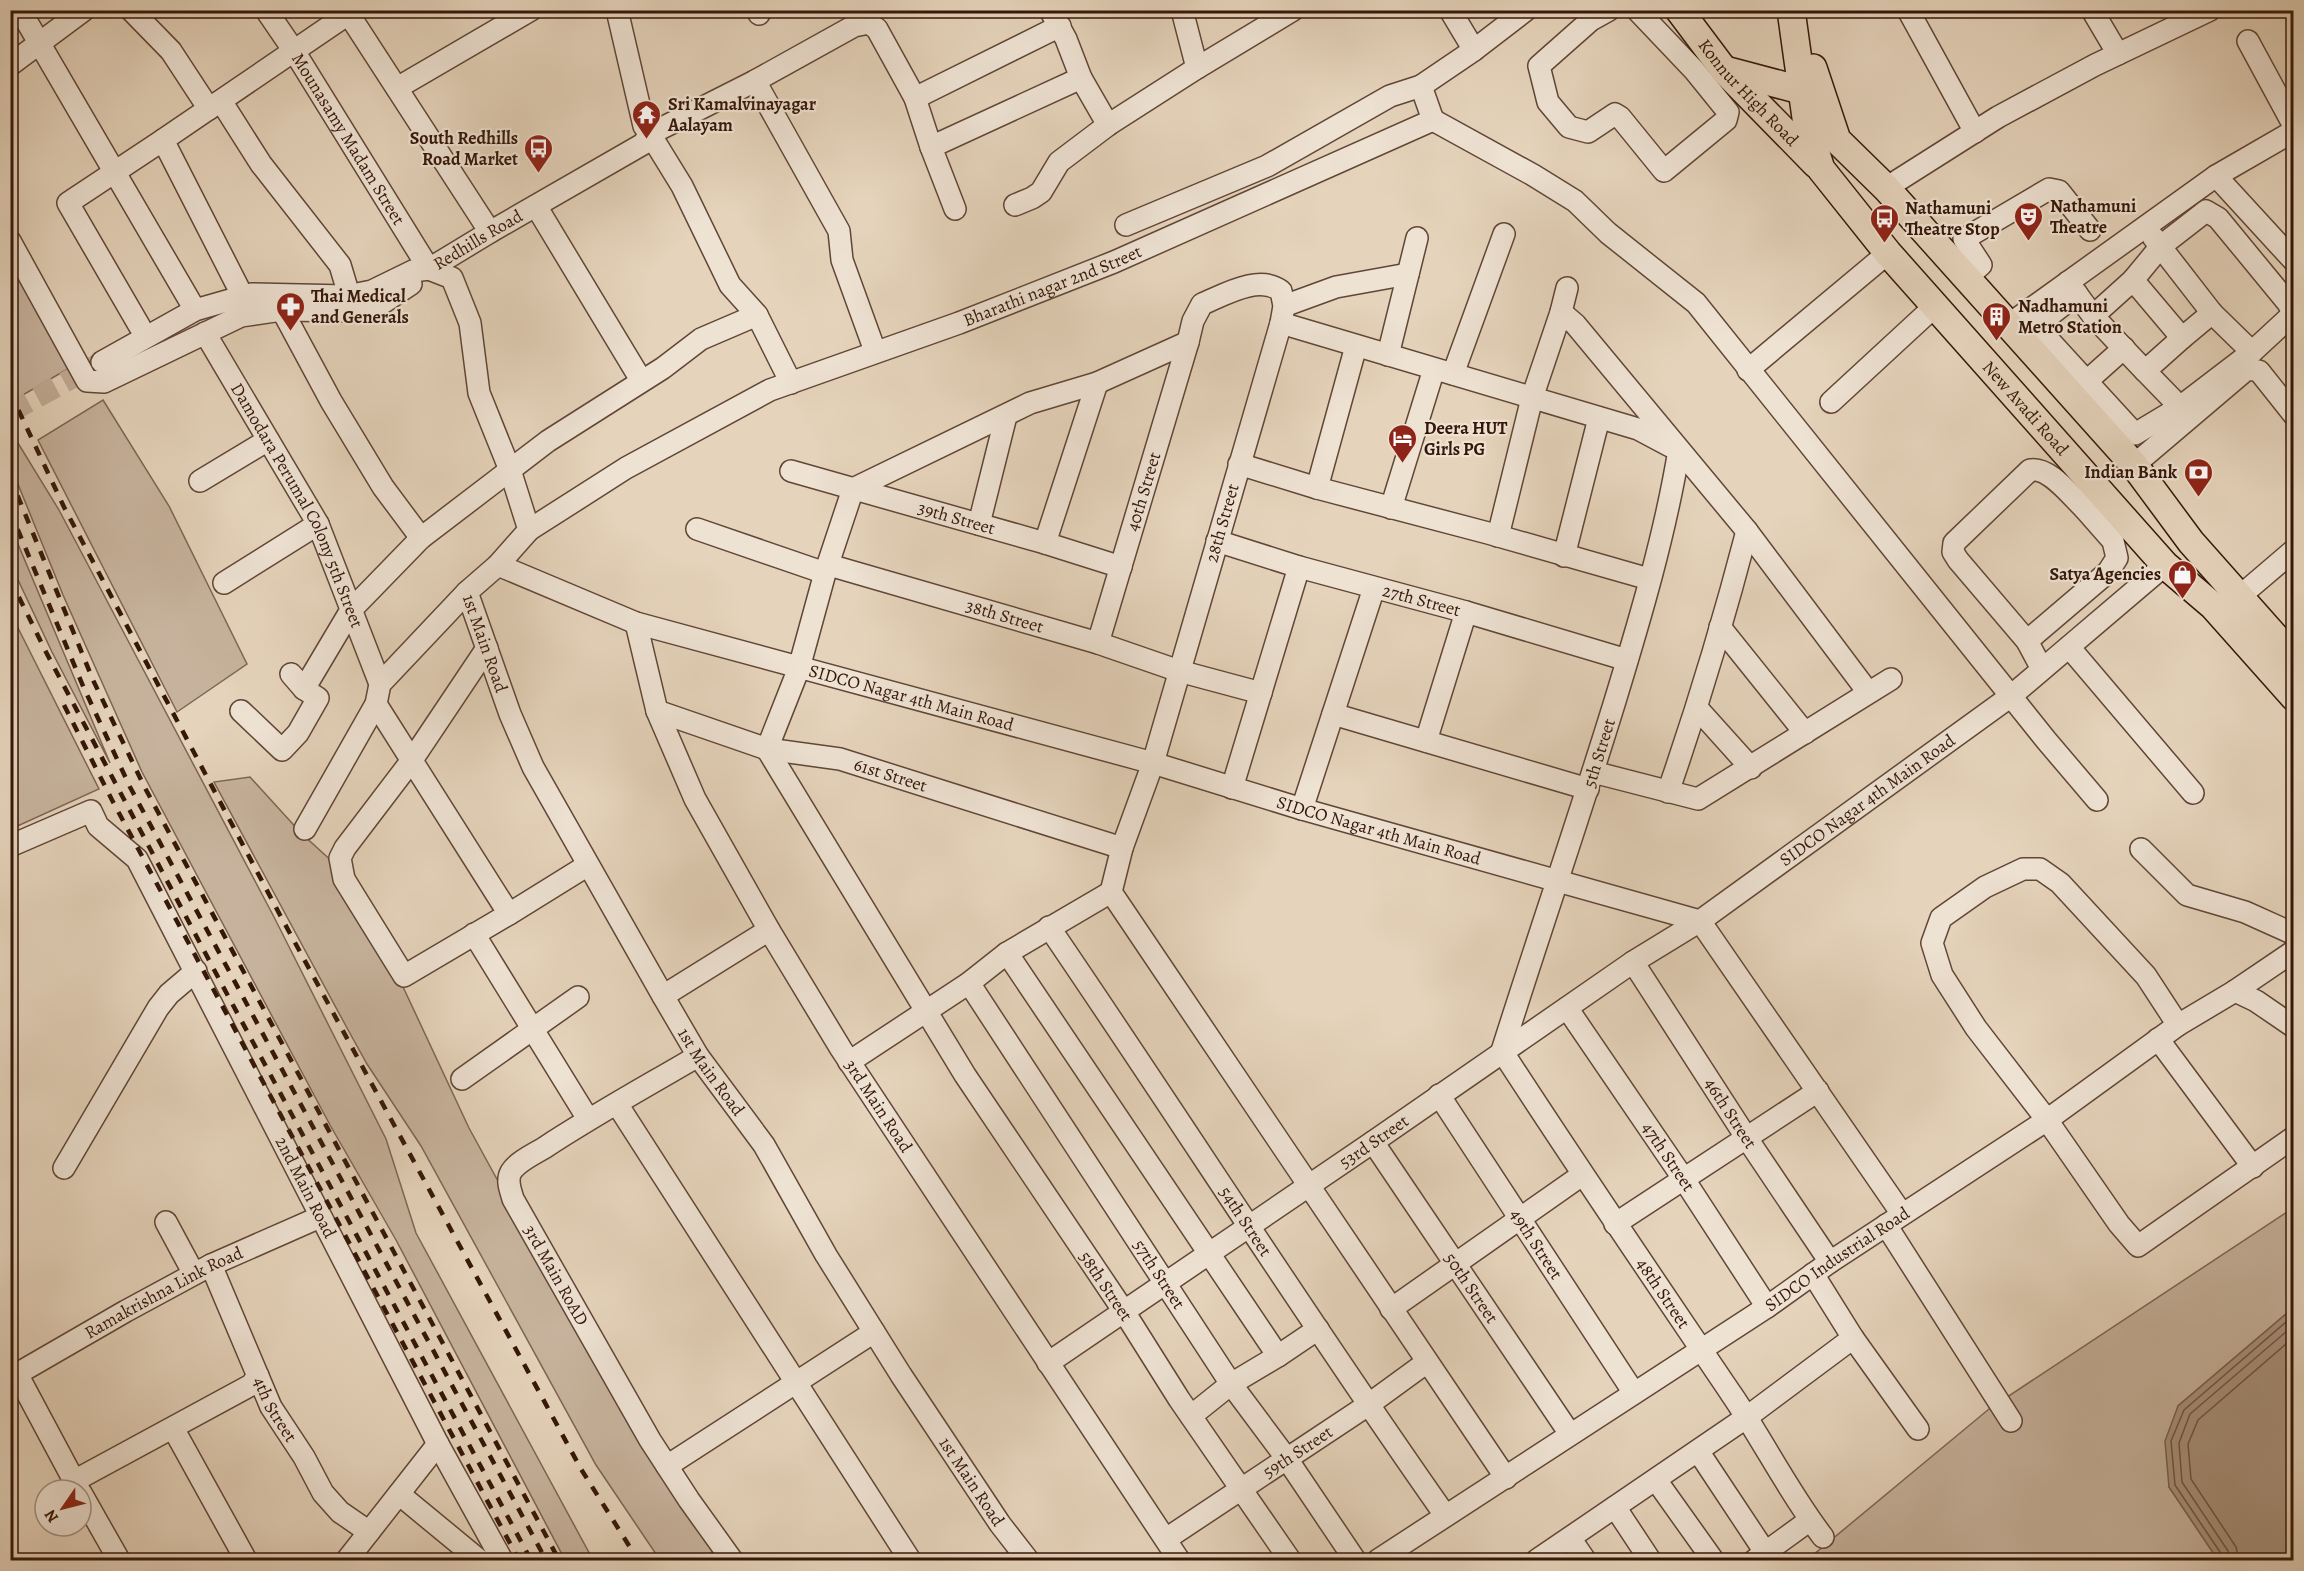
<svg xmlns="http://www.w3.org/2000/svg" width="2304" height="1571" viewBox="0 0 2304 1571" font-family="Alegreya,serif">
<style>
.green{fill:#c7b39d;stroke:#7e6553;stroke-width:1.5}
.water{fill:#a9937e;stroke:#7b614f;stroke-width:1.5}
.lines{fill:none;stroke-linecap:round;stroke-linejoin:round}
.shore{stroke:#6f5544;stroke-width:1.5}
.minor-tunnel{stroke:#c2ad97;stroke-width:21;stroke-dasharray:21 10;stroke-linecap:butt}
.minor-casing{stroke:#614636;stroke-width:24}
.major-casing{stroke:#351709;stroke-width:30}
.minor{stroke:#eee2d3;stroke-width:21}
.major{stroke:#e5d3bb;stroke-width:27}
.rail{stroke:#351709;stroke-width:4.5;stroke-dasharray:10 10;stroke-linecap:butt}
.labels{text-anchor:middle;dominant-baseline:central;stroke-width:4.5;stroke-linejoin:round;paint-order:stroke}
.street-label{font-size:18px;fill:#351709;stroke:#eee2d3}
.poi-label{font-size:18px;font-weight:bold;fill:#351709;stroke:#eee2d3;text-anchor:start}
</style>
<rect width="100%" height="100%" fill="#e5d3bb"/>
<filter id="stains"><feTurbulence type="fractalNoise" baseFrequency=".00333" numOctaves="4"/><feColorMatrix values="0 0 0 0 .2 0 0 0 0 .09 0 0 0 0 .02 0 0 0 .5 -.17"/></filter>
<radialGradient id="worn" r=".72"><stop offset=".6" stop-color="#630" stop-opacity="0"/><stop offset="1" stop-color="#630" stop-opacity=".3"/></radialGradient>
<path class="green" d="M10 257 73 366 16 399 10 388Z
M103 400 169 506 247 664 177 712 38 440Z
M10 430 59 510 274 917 386 1139 416 1233 593 1560H565L396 1240 330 1125 142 772 63 595 11 467Z
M10 525 110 763 52 652 11 565Z
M11 614 99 789 11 829H10Z
M250 777 301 833 336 865 397 974 469 1128 528 1236 717 1549 701 1560H660L596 1465 421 1146 367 1064 347 1028 214 782Z
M2293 1208V1308L2178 1406 2169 1487 2218 1560H1807L1989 1409Z"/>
<path class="water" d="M2293 1308V1560H2218L2169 1487 2165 1441 2178 1406Z"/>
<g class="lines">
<path class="shore" d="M2223 1560 2222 1555 2175 1485 2171 1441 2184 1410 2294 1315
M2230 1560 2228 1551 2182 1482 2179 1443 2190 1414 2294 1325
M2239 1560 2236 1547 2191 1479 2188 1444 2198 1420 2294 1337"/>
<path class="minor-tunnel" d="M10 412 102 362"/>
<defs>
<g id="minor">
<path d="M20 10 191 303"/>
<path d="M131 10 171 51 209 109"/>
<path id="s1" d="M266 10 294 51 429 269 452 278 470 323 479 393 510 470 529 530 498 565 467 592 510 714 533 767 663 996 698 1056 764 1145 826 1255 901 1375 1000 1524 1028 1560"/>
<path d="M346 10 490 232"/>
<path d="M757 10 759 14"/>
<path d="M1050 10 1066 39 1081 78 1108 125"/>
<path d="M1182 10 1197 68"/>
<path d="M1450 10 1474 50"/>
<path d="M1609 10 1591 20 1539 66 1548 102 1569 127 1588 132 1615 114 1620 117 1664 171 1726 120 1728 112 1694 70 1637 10"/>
<path d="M1908 10 1975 132"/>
<path d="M2092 10 2118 54"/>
<path d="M2248 41 2294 126"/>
<path d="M10 65 84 10"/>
<path d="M755 81 839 231 842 260 875 351"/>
<path d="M397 88 531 10"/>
<path d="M915 98 1060 26"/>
<path d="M221 101 261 164 340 265 346 285"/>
<path d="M1433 120 1533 175 1575 201 1608 233 1696 303 2046 740 2097 800"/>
<path d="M1433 120 1421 86 1474 50 1526 10"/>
<path d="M931 147 1081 78"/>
<path d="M2216 176 2294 261"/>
<path d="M1886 188 1998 117 2095 65 2210 10"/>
<path d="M1015 205 1032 198 1041 192 1059 162 1108 125 1197 68 1293 10"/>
<path d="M536 206 641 380"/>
<path d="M1126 225 1267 166 1390 96 1421 86"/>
<path d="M2153 237 2212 313 2252 352"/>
<path d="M10 241 87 381 104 382 241 316 282 310 357 311 381 304 411 284"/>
<path d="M1967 277 1981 265 1964 239 2049 189 2059 191 2090 230"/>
<path d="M2133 280 2161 246 2206 211 2218 218 2288 303 2293 314 2252 352 2180 407 2145 371"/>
<path d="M2068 282 2093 316 2133 280 2182 338 2212 313"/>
<path d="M238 287 163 140 348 14"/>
<path d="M2077 294 2036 326 2135 434 2180 407"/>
<path d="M1284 306 1336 287 1408 274"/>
<path d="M282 310 331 401 383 487 421 538"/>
<path d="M1561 312 1575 324 1747 531 1868 692"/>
<path d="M2093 316 2145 371 2182 338"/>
<path d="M1281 323 1638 429 1670 446"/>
<path d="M2007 326 2216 176 2294 131"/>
<path d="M140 327 68 203 163 140"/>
<path id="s2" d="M205 333 318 524 380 684"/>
<path d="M1388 355 1417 238"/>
<path id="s3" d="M102 362 195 310 251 294 347 296 372 291 413 271 429 269 490 232 643 144 650 134 644 126 617 10"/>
<path d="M1748 370 1888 253"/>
<path d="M1453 374 1504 234"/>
<path d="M2087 381 2124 348"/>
<path d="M791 383 757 315 730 285 682 186 650 134 755 81 854 26 869 23 877 29 915 98 931 147 955 209"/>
<path d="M1831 402 1935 306"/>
<path id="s4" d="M1679 450C1665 535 1640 619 1615 701 1579 818 1539 934 1502 1051 1577 1167 1655 1281 1732 1395 1764 1442 1789 1493 1823 1537"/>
<path d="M1239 464 1317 488 1488 533 1649 579"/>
<path d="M2134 465 2247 369 2259 371 2294 415"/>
<path id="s5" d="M791 471 1045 543 1121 567"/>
<path d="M200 481 268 440"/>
<path d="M1317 488 1356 346"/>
<path d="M1391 508 1434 369"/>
<path d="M979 524 1006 416"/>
<path d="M697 529 825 573"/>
<path id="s6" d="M529 530 626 468 770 390 959 323 1114 262 1433 120"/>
<path d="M1498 536 1532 398 1561 312 1567 288"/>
<path id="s7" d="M1217 541 1299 567 1466 612 1627 660"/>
<path d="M1045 543 1097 383"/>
<path d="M1564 556 1599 418"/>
<path id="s8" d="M498 565 636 623 1153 763 1302 809 1700 921 2011 696 2165 565"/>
<path id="s9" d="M829 565 1098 643 1179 671 1261 693"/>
<path d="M224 583 318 524"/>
<path d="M2239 597 2294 550"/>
<path id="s10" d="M636 623 657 711 695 799 769 930 841 1049 1179 1560"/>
<path d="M1720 627 1805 733"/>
<path d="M2027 641 2108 572 2117 558 2113 541 2084 508"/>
<path id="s11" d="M1098 643 1188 342"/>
<path d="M2069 647 2193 793"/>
<path d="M487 648 412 760 345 848 340 858 344 879 404 976 509 914"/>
<path d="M2042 669 2027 641 1958 560 1953 552 1954 543 2030 470C2049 466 2071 496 2084 508L2101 492"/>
<path d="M304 689 351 610 421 538 548 441 663 368 701 339 757 315"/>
<path d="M376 704 509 914 588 865"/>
<path d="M1697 708 1751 768"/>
<path d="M241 711 282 750 298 733 318 698 304 689 291 674"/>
<path id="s12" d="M657 711 767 749 840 759 1122 848"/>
<path d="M1333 714 1588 789"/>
<path d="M1426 741 1466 612"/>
<path d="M1593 772 1698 799 1891 679"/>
<path d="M1232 788 1299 567"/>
<path d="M1668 792C1698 706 1724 619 1747 531"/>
<path d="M1302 809 1374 588"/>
<path d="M305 829 376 704 380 684 467 592"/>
<path id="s13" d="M10 846 91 811 98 826 137 859 438 1444 502 1560"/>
<path d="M2141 849 2187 895 2245 912 2294 934"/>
<path id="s14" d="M1049 927C1182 1122 1309 1322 1445 1515"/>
<path d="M474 934 588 1119"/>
<path d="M1007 953 1278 1356"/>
<path id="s15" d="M1633 962 1746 1137 1830 1262"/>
<path id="s16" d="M969 983 1231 1384 1287 1459 1355 1560"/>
<path d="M2235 991 2256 1001 2294 1027"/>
<path d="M663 996 769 930"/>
<path id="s17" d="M1567 1008 1683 1178 1767 1307"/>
<path d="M2178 1025 2146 976 2060 883 2040 869H2023L1985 887 1941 918 1932 943 1942 975 1976 1028 2047 1120 2119 1224 2138 1246 2294 1137"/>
<path d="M2158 1039 2253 1167"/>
<path id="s18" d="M698 1056C647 1086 594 1115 544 1148 534 1154 517 1162 511 1172 506 1181 511 1191 513 1199L650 1440 689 1500 732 1560"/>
<path d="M849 1062 969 983 1007 953 1111 892"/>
<path d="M462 1079 578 997"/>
<path id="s19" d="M1439 1095 1634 1393"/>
<path d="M617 1104 910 1560"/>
<path id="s20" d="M1373 1142 1570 1434"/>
<path d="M64 1168 158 1008 169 994 196 971"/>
<path d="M166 1222 194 1274"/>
<path d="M1615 1224 1818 1091"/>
<path d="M1886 1225 2011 1421"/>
<path id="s21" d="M211 1265 271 1407 304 1457 323 1493 340 1512 369 1532"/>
<path d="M1813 1274 1853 1338 1918 1429"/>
<path d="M1391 1309 1582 1175"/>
<path id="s22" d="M1048 1363 1373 1142 1633 962 1700 921 1902 1214"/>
<path d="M17 1374 79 1490"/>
<path id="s23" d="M10 1378 126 1311 211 1265 320 1217"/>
<path d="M1191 1416 1231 1384 1278 1356 1318 1329"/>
<path d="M173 1428 246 1560"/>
<path d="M1698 1451 1765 1552"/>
<path d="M667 1466 874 1332"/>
<path d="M1656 1480 1713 1560"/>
<path d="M74 1481 251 1385 258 1376"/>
<path d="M81 1493 119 1560"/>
<path d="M399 1494 479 1560"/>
<path d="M1615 1507 1650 1560"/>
<path d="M1570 1538 1585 1560"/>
<path id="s24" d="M1166 1539 1368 1405 1427 1362"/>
<path d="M347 1560 438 1444"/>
<path d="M1290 1560 1179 1399 1123 1310 965 1075 767 749 799 668 825 573 853 489 1030 403 1097 383 1188 342 1193 321 1202 304C1224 295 1259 274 1281 291L1284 306 1281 323 1153 763 1122 848 1111 892 1506 1478"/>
<path id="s25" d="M1378 1560 1767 1307 1830 1262 2047 1120 2178 1025 2235 991 2294 951"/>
<path d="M1537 1560 1747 1417 1853 1338"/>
<path d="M1755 1560 1810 1520"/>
</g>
<g id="major">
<path id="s26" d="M1679 10 1724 70 1816 164"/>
<path id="s27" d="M1791 10 1807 125 1821 169 1888 253 2165 565 2213 606 2294 697"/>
<path d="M1813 68 1837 140 1886 188 2134 465 2191 542 2294 658"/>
<path d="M1725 70 1804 91 1818 89"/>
</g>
</defs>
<use href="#minor" class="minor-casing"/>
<use href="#major" class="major-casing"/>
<use href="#minor" class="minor"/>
<use href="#major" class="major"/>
<path class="rail" d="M10 392 64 507 280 915 581 1469 638 1560
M10 477 93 680 144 786 559 1560
M10 511 83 686 130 787 546 1560
M10 579 46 652 219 979 531 1560
M64 705 112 800 519 1560"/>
</g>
<defs>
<symbol id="temple-pin" viewBox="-11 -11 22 30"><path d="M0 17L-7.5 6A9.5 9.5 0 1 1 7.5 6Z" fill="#8f2418" stroke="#eee2d3"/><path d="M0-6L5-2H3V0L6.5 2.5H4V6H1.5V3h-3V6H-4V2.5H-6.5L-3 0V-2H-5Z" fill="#fff"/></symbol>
<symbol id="bus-pin" viewBox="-11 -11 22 30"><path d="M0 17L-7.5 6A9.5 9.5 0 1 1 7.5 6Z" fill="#8f2418" stroke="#eee2d3"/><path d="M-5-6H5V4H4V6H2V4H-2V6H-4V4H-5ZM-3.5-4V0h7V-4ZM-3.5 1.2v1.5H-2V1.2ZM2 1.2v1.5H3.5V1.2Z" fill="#fff"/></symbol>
<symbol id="theatre-pin" viewBox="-11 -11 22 30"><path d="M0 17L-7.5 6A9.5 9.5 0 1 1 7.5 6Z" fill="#8f2418" stroke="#eee2d3"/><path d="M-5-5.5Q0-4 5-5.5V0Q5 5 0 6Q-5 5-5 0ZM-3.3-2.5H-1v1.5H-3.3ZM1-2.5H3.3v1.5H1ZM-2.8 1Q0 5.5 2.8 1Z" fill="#fff"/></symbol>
<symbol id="pharmacy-pin" viewBox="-11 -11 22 30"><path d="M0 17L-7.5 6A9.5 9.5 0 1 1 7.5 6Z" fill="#8f2418" stroke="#eee2d3"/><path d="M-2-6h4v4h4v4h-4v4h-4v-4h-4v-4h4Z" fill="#fff"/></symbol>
<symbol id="building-pin" viewBox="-11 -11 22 30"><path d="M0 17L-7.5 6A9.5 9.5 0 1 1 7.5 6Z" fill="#8f2418" stroke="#eee2d3"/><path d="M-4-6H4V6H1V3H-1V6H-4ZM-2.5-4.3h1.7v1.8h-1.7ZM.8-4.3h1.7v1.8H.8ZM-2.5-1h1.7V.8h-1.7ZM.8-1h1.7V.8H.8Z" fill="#fff"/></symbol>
<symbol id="hotel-pin" viewBox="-11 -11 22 30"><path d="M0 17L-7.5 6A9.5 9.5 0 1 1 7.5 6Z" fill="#8f2418" stroke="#eee2d3"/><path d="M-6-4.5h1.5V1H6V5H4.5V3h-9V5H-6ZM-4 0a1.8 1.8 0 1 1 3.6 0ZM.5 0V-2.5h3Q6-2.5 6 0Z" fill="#fff"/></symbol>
<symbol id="bank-pin" viewBox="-11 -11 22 30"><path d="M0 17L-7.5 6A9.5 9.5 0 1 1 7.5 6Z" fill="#8f2418" stroke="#eee2d3"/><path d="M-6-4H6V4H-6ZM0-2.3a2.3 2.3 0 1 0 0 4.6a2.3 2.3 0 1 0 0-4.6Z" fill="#fff"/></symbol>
<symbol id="shop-pin" viewBox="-11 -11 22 30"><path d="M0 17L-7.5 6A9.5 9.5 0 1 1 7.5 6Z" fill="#8f2418" stroke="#eee2d3"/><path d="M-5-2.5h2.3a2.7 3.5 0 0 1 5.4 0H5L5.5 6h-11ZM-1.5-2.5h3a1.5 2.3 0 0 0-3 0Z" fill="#fff"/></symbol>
</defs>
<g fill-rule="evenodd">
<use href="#temple-pin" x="630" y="98" width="33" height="45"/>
<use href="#bus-pin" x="522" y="132" width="33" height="45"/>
<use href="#theatre-pin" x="2012" y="200" width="33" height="45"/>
<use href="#bus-pin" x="1868" y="202" width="33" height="45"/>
<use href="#pharmacy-pin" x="274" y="290" width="33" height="45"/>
<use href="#building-pin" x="1980" y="300" width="33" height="45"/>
<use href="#hotel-pin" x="1386" y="422" width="33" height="45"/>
<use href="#bank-pin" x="2182" y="456" width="33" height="45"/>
<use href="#shop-pin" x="2166" y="558" width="33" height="45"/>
</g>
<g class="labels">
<g class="street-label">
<text stroke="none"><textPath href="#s26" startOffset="108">Konnur High Road</textPath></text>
<text stroke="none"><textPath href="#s1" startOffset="153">Mounasamy Madam Street</textPath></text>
<text stroke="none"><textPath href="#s3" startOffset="405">Redhills Road</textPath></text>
<text stroke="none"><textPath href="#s6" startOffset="580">Bharathi nagar 2nd Street</textPath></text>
<text stroke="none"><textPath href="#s27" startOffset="477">New Avadi Road</textPath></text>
<text stroke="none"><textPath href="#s11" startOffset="158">40th Street</textPath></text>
<text stroke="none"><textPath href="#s2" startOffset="196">Damodara Perumal Colony 5th Street</textPath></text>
<text stroke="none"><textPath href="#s5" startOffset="172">39th Street</textPath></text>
<text transform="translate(1222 523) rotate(-74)">28th Street</text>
<text stroke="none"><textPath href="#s7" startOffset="213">27th Street</textPath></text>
<text stroke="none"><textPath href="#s9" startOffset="183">38th Street</textPath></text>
<text stroke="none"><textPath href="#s1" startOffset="738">1st Main Road</textPath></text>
<text stroke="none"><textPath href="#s8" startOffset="435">SIDCO Nagar 4th Main Road</textPath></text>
<text transform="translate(1599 753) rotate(-73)">5th Street</text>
<text stroke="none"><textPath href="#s12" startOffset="243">61st Street</textPath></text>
<text stroke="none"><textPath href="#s8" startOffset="1461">SIDCO Nagar 4th Main Road</textPath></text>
<text stroke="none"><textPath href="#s8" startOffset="921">SIDCO Nagar 4th Main Road</textPath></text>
<text stroke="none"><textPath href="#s1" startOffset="1224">1st Main Road</textPath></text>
<text stroke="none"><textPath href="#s10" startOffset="544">3rd Main Road</textPath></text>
<text stroke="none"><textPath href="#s15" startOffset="180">46th Street</textPath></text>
<text stroke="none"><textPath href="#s22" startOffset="394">53rd Street</textPath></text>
<text stroke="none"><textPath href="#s17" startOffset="180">47th Street</textPath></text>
<text stroke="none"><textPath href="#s13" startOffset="525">2nd Main Road</textPath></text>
<text stroke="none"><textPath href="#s14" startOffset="354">54th Street</textPath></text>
<text stroke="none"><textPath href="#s19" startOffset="178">49th Street</textPath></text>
<text stroke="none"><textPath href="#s25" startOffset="549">SIDCO Industrial Road</textPath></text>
<text stroke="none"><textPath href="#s16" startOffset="348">57th Street</textPath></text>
<text stroke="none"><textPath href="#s18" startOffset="336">3rd Main RoAD</textPath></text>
<text transform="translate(1106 1286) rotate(56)">58th Street</text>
<text stroke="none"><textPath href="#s20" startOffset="176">50th Street</textPath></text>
<text stroke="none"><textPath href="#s23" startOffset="176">Ramakrishna Link Road</textPath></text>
<text stroke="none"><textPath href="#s4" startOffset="918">48th Street</textPath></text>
<text stroke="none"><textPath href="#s21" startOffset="158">4th Street</textPath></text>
<text stroke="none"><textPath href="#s24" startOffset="158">59th Street</textPath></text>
<text stroke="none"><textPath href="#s1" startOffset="1710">1st Main Road</textPath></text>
</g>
<g class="poi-label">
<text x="668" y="104">Sri Kamalvinayagar<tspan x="668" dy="21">Aalayam</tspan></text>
<text x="518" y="138" text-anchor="end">South Redhills<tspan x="518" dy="21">Road Market</tspan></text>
<text x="2050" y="206">Nathamuni<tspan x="2050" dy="21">Theatre</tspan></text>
<text x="1905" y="208">Nathamuni<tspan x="1905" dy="21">Theatre Stop</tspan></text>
<text x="311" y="296">Thai Medical<tspan x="311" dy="21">and Generals</tspan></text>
<text x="2018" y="306">Nadhamuni<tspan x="2018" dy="21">Metro Station</tspan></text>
<text x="1424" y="428">Deera HUT<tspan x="1424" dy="21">Girls PG</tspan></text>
<text x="2177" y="472" text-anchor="end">Indian Bank</text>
<text x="2161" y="574" text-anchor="end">Satya Agencies</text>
</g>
</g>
<rect width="2304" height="1571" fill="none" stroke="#e5d3bb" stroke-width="36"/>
<rect x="12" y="12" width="2280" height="1547" fill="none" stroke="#351709" stroke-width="3"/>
<rect x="18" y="18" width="2268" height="1535" fill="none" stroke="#351709" stroke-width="1.5"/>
<g transform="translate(63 1508) rotate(235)"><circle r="28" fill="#eee2d3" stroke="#a49182" stroke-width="1.5"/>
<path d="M0-4.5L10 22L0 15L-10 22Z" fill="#8f2418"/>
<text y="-9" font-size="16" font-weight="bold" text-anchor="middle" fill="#351709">N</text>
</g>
<rect width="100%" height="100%" filter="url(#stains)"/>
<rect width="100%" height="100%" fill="url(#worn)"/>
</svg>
